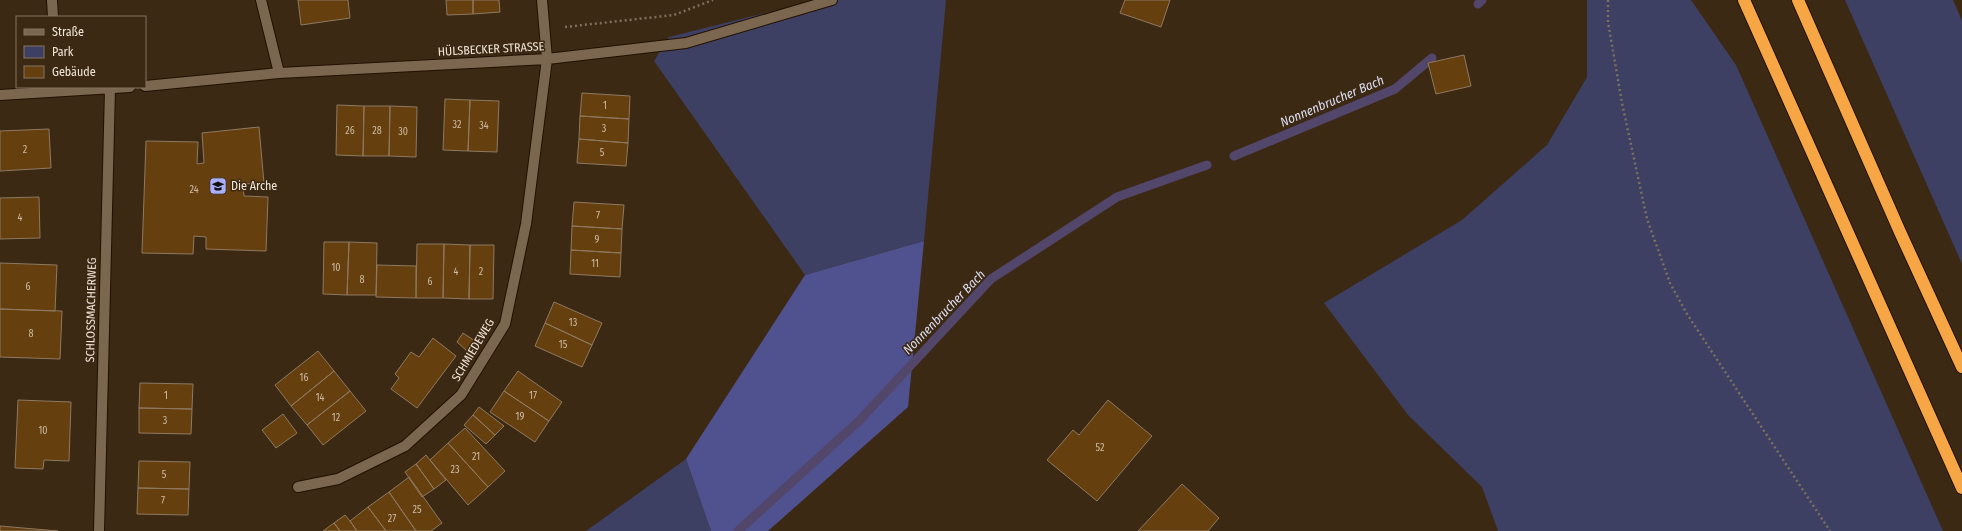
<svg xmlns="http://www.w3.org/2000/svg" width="1962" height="531" viewBox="0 0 1962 531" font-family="'Fira Sans Condensed',sans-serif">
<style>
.green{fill:#3d3f63}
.forest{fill:#50518f}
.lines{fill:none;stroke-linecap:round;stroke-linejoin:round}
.stream{stroke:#52466a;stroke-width:9}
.building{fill:#653f0e;stroke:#8f7962}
.minor-casing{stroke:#210;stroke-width:12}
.highway-casing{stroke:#210;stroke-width:14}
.path{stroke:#7f6f5d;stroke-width:2.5;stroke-dasharray:2 3;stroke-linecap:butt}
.minor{stroke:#7b664f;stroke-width:10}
.highway{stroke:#f6a645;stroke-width:12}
.labels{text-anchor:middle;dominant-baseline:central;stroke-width:3;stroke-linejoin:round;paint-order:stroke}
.number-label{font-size:10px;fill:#cdbba5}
.street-label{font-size:12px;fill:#f0e4d7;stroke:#3c2914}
.poi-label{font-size:12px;fill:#f0e4d7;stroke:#3c2914;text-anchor:start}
.water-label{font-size:13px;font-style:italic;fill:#dbddf0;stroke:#3c2914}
</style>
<rect width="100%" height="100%" fill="#3c2914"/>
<path class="green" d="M817 0H946L924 241 805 275 654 61 669 37Z
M1587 0H1691L1736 65 1943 531H1498L1482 487 1408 415 1324 303 1462 220 1547 145 1587 77Z
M1845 0H1953L1962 21V264Z
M686 459 711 531H586Z"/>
<path class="forest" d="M924 241 908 407 768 531H711L686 459 805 275Z"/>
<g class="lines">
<path class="stream" d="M1478 4 1482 0
M1234 156 1395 89 1432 58
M738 531 859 421 991 279 1117 197 1207 165"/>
</g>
<path class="building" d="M298 0H348L350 18 301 25Z
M446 0H473V14L447 15Z
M473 0H499L500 12 473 14Z
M1125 0H1170L1161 27 1120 13Z
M1464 55 1471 86 1436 94 1428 63Z
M582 93 630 96 629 119 580 116Z
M445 99 470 100 468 151 443 150Z
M470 100 499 101 497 152 468 151Z
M337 105 364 106 363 156 336 155Z
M364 106H390L389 156H363Z
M390 106 417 107 416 157 389 156Z
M580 116 629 119 628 143 579 139Z
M259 127 264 183 243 184 244 196 268 197 266 251 206 249V237L194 236 193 254 142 253 146 141 198 142 197 164 204 163 202 133Z
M49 129 51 168 0 171V131Z
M579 139 628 143 626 166 577 163Z
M39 197 40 238 0 239V198Z
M574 202 624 205 622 229 572 226Z
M572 226 622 229 621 253 571 250Z
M324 242H349L347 295 323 294Z
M349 242 377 243 376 295H347Z
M417 244H444L443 298H416Z
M444 244 470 245 469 299 443 298Z
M470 245H494L493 299H469Z
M571 250 621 253 620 277 570 274Z
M0 263 57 265 55 311 0 309Z
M377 265 416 266V298L376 297Z
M554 302 602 323 592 345 545 323Z
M0 309 62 311 60 359 0 357Z
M545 323 592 345 582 367 535 346Z
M463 333 475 341 467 351 457 342Z
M433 338 456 356 417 408 391 389 399 378 395 374 411 352 419 357Z
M318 351 334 371 291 406 275 385Z
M334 371 350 391 307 425 291 406Z
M518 371 562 402 549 421 504 391Z
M140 383 193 384 192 409 139 408Z
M350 391 366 411 323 445 307 425Z
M504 391 549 421 535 442 490 412Z
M18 400 71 402 69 461 44 460 43 469 15 468Z
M1108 400 1152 436 1097 501 1047 460 1073 430 1079 435Z
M479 407 504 426 495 435 473 415Z
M139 408 192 409 191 434 139 433Z
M283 414 297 433 276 448 262 430Z
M473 415 495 435 486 444 464 425Z
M465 428 505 471 488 487 448 443Z
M448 443 488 487 468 505 430 460Z
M426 455 446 480 434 489 416 464Z
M139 461 190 462 189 489 138 488Z
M416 464 434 489 422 497 405 472Z
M409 477 442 523 431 531H416L389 492Z
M1182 484 1219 518 1208 531H1138Z
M138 488 189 489 188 515 137 514Z
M389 492 416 531H386L368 507Z
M368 507 386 531H357L350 521Z
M345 515 350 521 357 531H340L334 523Z
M334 523 340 531H323Z
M0 526 58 531H0Z"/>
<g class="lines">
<defs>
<path id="minor" d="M52 0 53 17
M261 0 279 73
M145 86 279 73 547 59 686 43 832 0
M0 95 130 87
M298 487 338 479 405 446 461 395 505 324 526 224 547 59 542 0
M99 531 110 89"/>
<path id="highway" d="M1744 0 1962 488
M1798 0 1900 232 1962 367"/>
</defs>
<use href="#minor" class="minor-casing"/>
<use href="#highway" class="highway-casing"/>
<path class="path" d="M1608 0V22L1622 103 1647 219 1670 283 1687 314 1830 531
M565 27 674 15 713 0"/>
<use href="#minor" class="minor"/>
<use href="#highway" class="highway"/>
</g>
<defs>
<symbol id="school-square" viewBox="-11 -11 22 22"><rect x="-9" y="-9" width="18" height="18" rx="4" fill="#abaffb" stroke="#3c2914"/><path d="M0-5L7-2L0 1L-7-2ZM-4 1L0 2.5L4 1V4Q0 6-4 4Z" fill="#111"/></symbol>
</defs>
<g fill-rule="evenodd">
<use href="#school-square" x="208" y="176" width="20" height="20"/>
</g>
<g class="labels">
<g class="number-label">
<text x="605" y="106">1</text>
<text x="457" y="125">32</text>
<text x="484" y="126">34</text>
<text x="604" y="129">3</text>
<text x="350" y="131">26</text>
<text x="377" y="131">28</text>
<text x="403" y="132">30</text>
<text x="25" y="150">2</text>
<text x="602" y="153">5</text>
<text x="194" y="190">24</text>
<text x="598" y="216">7</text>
<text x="20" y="218">4</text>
<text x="597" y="240">9</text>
<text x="595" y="264">11</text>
<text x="336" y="268">10</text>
<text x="456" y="272">4</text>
<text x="481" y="272">2</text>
<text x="362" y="280">8</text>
<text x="430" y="282">6</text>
<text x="28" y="287">6</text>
<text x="573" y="323">13</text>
<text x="31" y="334">8</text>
<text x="563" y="345">15</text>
<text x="304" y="378">16</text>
<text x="166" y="396">1</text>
<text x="533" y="396">17</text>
<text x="320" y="398">14</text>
<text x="520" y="417">19</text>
<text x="336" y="418">12</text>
<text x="165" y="421">3</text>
<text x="43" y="431">10</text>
<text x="1100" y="448">52</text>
<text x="476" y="457">21</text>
<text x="455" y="470">23</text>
<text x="164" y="475">5</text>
<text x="163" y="501">7</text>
<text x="417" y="510">25</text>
<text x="392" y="519">27</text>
</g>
<g class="street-label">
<text transform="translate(491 49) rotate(-3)">HÜLSBECKER STRASSE</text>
<text transform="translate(91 310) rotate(-89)">SCHLOSSMACHERWEG</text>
<text transform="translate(473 350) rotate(-59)">SCHMIEDEWEG</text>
</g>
<g class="poi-label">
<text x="231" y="186">Die Arche</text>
</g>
<g class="water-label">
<text transform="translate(1332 101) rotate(-23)">Nonnenbrucher Bach</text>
<text transform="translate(944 312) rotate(-46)">Nonnenbrucher Bach</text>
</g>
</g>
<rect x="16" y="16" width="130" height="72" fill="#3c2914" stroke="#847462"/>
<rect x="24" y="29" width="20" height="6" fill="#7b664f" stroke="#847462"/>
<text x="52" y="36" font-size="12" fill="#f0e4d7">Straße</text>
<rect x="24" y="46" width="20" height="12" fill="#3d3f63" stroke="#847462"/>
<text x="52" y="56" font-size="12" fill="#f0e4d7">Park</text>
<rect x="24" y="66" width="20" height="12" fill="#653f0e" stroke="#847462"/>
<text x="52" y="76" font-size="12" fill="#f0e4d7">Gebäude</text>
</svg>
